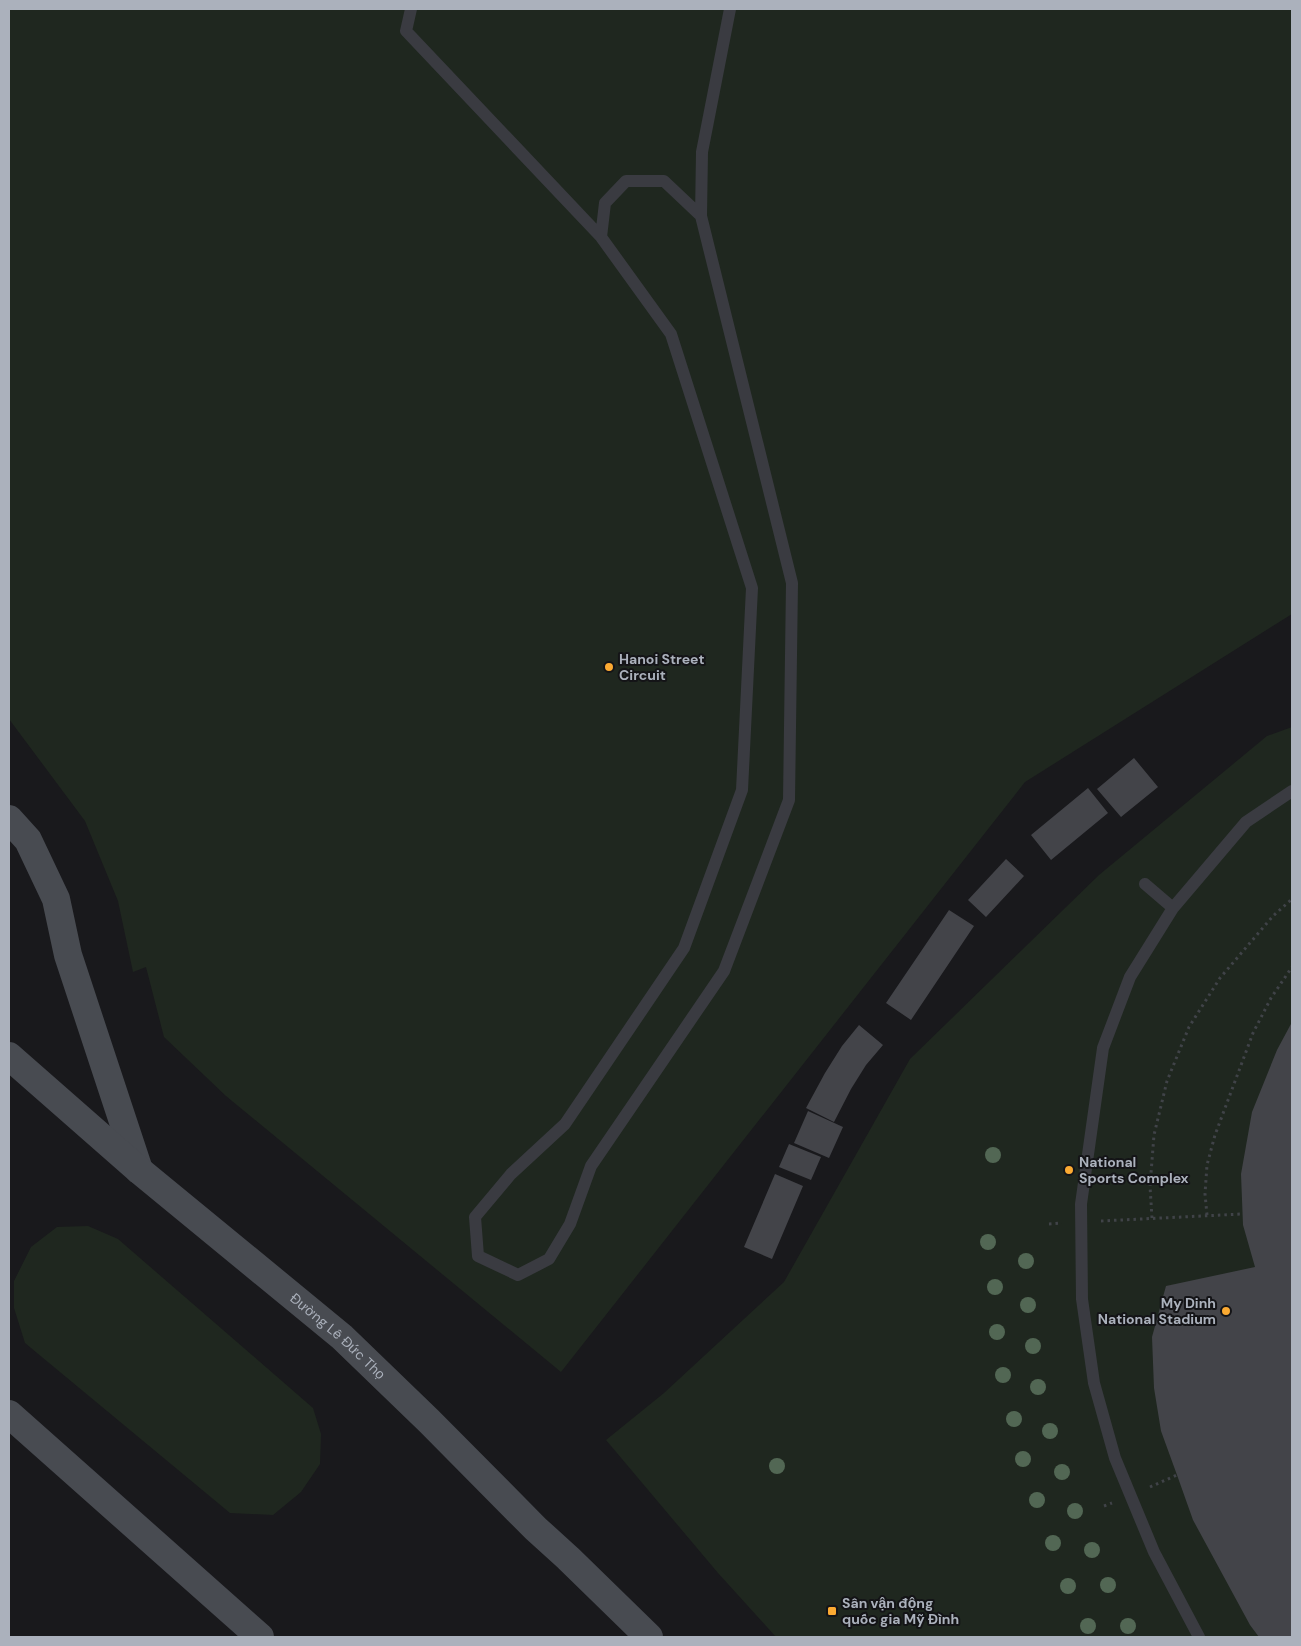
<svg xmlns="http://www.w3.org/2000/svg" width="1301" height="1646" viewBox="0 0 1301 1646" font-family="'DM Sans',sans-serif">
<style>
.green{fill:#1f271f}
.building{fill:#434449}
.lines{fill:none;stroke-linecap:round;stroke-linejoin:round}
.path{stroke:#404348;stroke-width:3;stroke-dasharray:2.5 4;stroke-linecap:butt}
.service{stroke:#3a3b41;stroke-width:12}
.secondary{stroke:#484b51;stroke-width:28}
.tree{fill:#526754}
.poi-dot{fill:#fbaa32;stroke:#141417;stroke-width:2}
.labels{text-anchor:middle;dominant-baseline:central;stroke-width:4;stroke-linejoin:round;paint-order:stroke}
.poi-label{font-size:14px;font-weight:bold;fill:#abb1bc;stroke:#141417;text-anchor:start}
.street-label{font-size:14px;fill:#abb1bc;stroke:#141417}
</style>
<rect width="100%" height="100%" fill="#19191c"/>
<path class="green" d="M9 9H1292V614L1025 782 561 1372 226 1096 164 1037 146 967 133 972 118 901 85 821 9 719Z
M1292 727V1637H776L718 1573 606 1440 664 1393 784 1282 910 1059 1099 875 1267 736Z
M88 1226 118 1239 313 1408 321 1434 320 1464 301 1492 273 1515 230 1513 25 1343 14 1308V1281L31 1247 57 1227Z"/>
<path class="building" d="M1134 758 1158 787 1121 817 1097 789Z
M1088 788 1108 813 1051 860 1031 835Z
M1006 859 1024 876 986 917 968 900Z
M949 910 974 926 911 1020 886 1003Z
M1292 1022V1637H1259L1250 1625 1193 1520 1177 1475 1161 1431 1154 1388 1152 1337 1166 1286 1255 1267 1243 1225 1241 1174 1252 1112 1277 1050Z
M859 1025 883 1045 866 1065 851 1089 834 1122 806 1108 825 1073 842 1046Z
M808 1111 843 1127 829 1158 794 1143Z
M789 1144 821 1157 811 1180 779 1167Z
M775 1174 803 1186 772 1259 744 1247Z"/>
<g class="lines">
<path class="path" d="M1207 1215 1205 1194 1207 1165 1215 1135 1253 1033 1271 998 1292 967
M1152 1218 1150 1186 1154 1135 1167 1081 1189 1027 1220 978 1273 916 1292 899
M1101 1221 1242 1214
M1049 1224 1062 1223
M1150 1487 1177 1475
M1104 1506 1112 1503"/>
<path class="service" d="M411 9 406 31 601 237 671 334 752 588 742 790 684 948 565 1124 511 1174 475 1217 478 1256 518 1275 549 1259 570 1224 591 1166 724 971 789 800 792 583 701 216 702 152 730 9
M601 237 605 203 626 181H664L701 216
M1145 884 1173 908
M1199 1637 1154 1552 1115 1458 1094 1383 1082 1299 1081 1204 1103 1048 1130 977 1173 908 1246 822 1292 791"/>
<g class="secondary">
<path d="M9 819 28 840 56 899 68 955 139 1170"/>
<path id="s1" d="M9 1056 140 1171 342 1337 429 1421 536 1529 568 1558 649 1637"/>
<path d="M9 1414 260 1637"/>
</g>
</g>
<g class="tree">
<circle cx="993" cy="1155" r="8"/>
<circle cx="988" cy="1242" r="8"/>
<circle cx="1026" cy="1261" r="8"/>
<circle cx="995" cy="1287" r="8"/>
<circle cx="1028" cy="1305" r="8"/>
<circle cx="997" cy="1332" r="8"/>
<circle cx="1033" cy="1346" r="8"/>
<circle cx="1003" cy="1375" r="8"/>
<circle cx="1038" cy="1387" r="8"/>
<circle cx="1014" cy="1419" r="8"/>
<circle cx="1050" cy="1431" r="8"/>
<circle cx="1023" cy="1459" r="8"/>
<circle cx="777" cy="1466" r="8"/>
<circle cx="1062" cy="1472" r="8"/>
<circle cx="1037" cy="1500" r="8"/>
<circle cx="1075" cy="1511" r="8"/>
<circle cx="1053" cy="1543" r="8"/>
<circle cx="1092" cy="1550" r="8"/>
<circle cx="1108" cy="1585" r="8"/>
<circle cx="1068" cy="1586" r="8"/>
<circle cx="1088" cy="1626" r="8"/>
<circle cx="1128" cy="1626" r="8"/>
</g>
<g class="poi-dot">
<circle cx="609" cy="667" r="5"/>
<circle cx="1069" cy="1170" r="5"/>
<circle cx="1226" cy="1311" r="5"/>
<rect x="827" y="1606" width="10" height="10" rx="2.5"/>
</g>
<g class="labels">
<g class="poi-label">
<text x="619" y="659">Hanoi Street<tspan x="619" dy="16">Circuit</tspan></text>
<text x="1079" y="1162">National<tspan x="1079" dy="16">Sports Complex</tspan></text>
<text x="1216" y="1303" text-anchor="end">My Dinh<tspan x="1216" dy="16">National Stadium</tspan></text>
<text x="842" y="1603">Sân vận động<tspan x="842" dy="16">quốc gia Mỹ Đình</tspan></text>
</g>
<g class="street-label">
<text stroke="none"><textPath href="#s1" startOffset="432">Đường Lê Đức Thọ</textPath></text>
</g>
</g>
<rect width="1301" height="1646" fill="none" stroke="#abb1bc" stroke-width="20"/>
</svg>
